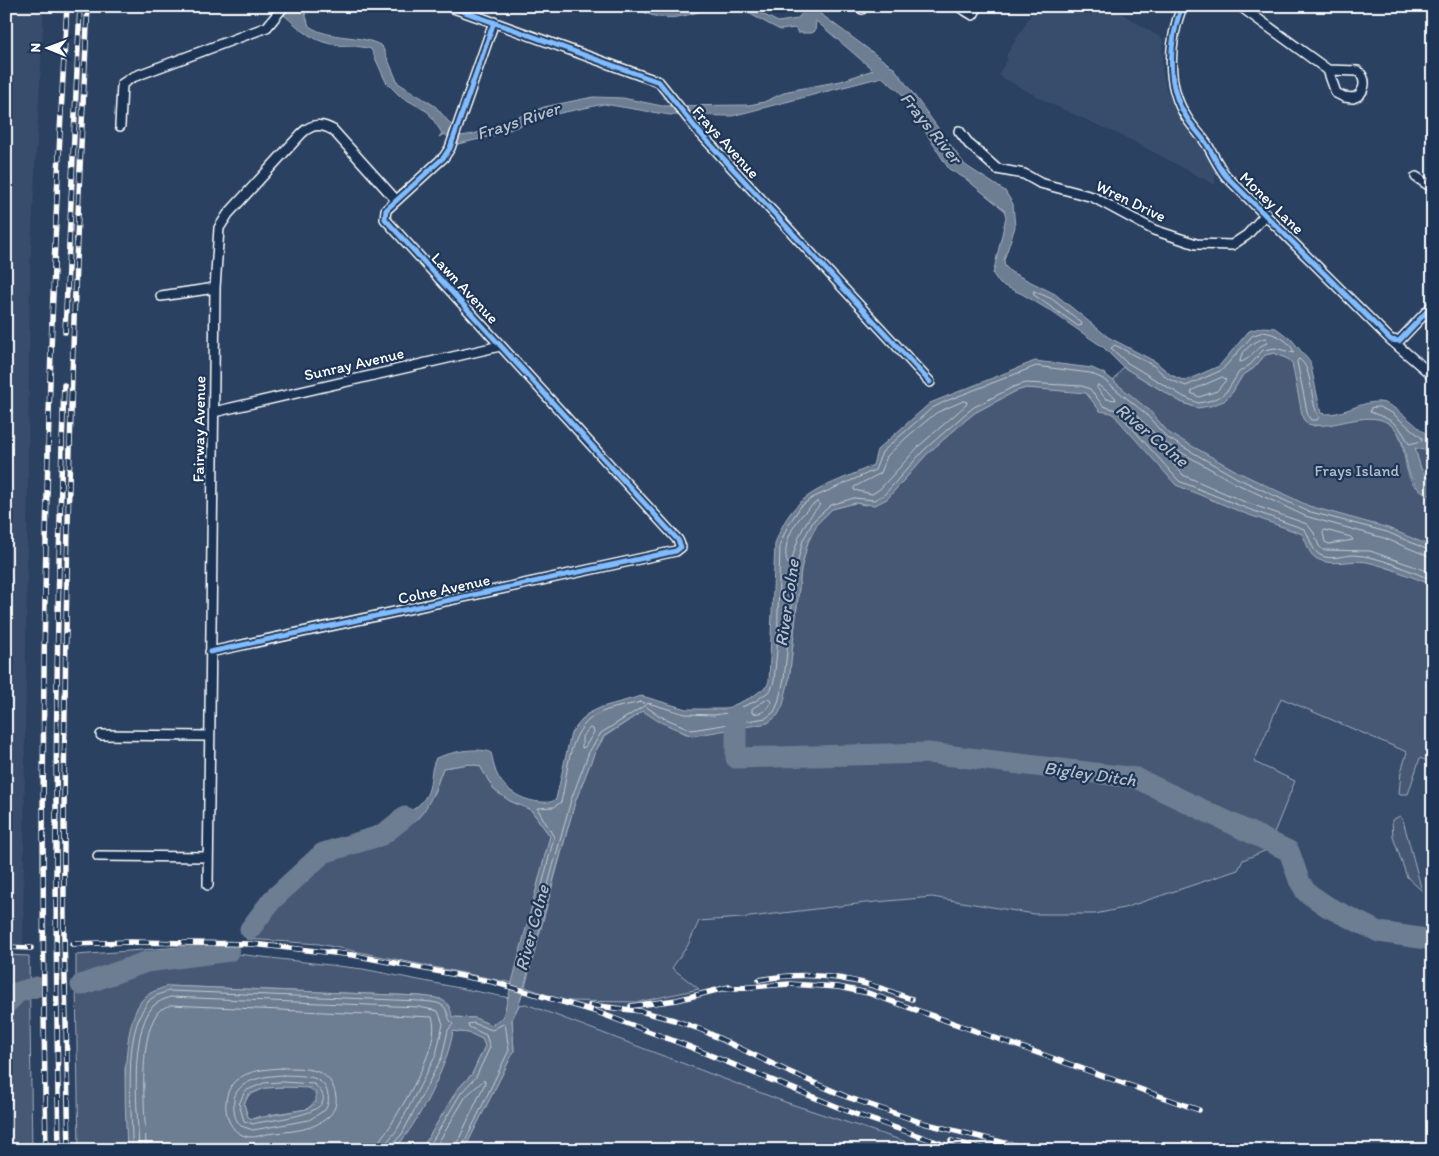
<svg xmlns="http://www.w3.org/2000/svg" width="1439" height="1156" viewBox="0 0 1439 1156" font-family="Itim,sans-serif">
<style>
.built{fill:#394e6c}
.green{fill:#465975;stroke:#a2acba}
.water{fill:#6d7d92;stroke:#a7b1be;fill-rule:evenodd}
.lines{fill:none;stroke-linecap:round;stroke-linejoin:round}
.shore{stroke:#c5cbd3;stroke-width:1}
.river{stroke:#6d7d92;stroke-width:21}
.minor-casing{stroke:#fff;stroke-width:12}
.minor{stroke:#1d3557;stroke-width:9}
.rail-casing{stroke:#fff;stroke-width:5.5}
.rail{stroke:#1d3557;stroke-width:4;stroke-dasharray:11;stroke-linecap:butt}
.cycleway-casing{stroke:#1d3557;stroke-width:8}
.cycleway{stroke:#80bcff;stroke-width:5}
.labels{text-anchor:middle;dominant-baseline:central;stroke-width:4.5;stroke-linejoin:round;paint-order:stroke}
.street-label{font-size:16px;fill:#fff;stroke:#1d3557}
.park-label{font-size:16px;fill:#b5bdc8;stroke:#1d3557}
.water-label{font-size:18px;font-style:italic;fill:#b6bec8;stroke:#1d3557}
</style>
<rect width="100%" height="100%" fill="#2a4161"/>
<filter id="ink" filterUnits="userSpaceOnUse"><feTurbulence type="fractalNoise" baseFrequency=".02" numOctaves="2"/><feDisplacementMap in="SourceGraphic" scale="10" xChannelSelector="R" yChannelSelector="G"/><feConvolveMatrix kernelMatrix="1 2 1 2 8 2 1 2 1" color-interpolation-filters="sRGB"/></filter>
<g filter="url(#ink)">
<path class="built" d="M6 6H44L30 265 23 944 6 943Z
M1036 6H1109L1163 39 1162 68 1166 89 1172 104 1209 159 1215 172V185L1129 139 1051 104 998 75 1008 59 1006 56Z
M1281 698 1433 763V1150H931L785 1102 531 1006 519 1005 525 987 565 1001 638 1002 698 989 672 969 687 947 699 921 742 918 865 903 932 897 1034 914 1243 860 1267 850 1295 781 1254 762Z"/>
<path class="green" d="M1274 353 1288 359 1292 363 1299 391 1313 426C1332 424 1352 418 1371 418 1412 418 1398 463 1413 484 1417 489 1427 493 1433 496V763L1420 758 1408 794H1399L1401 772 1407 752 1281 698 1254 762 1295 781 1267 850 1243 860 1238 870 1124 908 1095 914H1034L932 897 865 903 742 918 699 921 688 945 672 968 699 989 638 1002 565 1001 525 987 575 802 594 754 604 737 643 711 686 734 738 728 789 680 801 569 808 542 817 524 832 509 855 503 865 505 887 499 927 454 967 419 976 412 1016 391 1026 388 1082 391 1086 393 1097 406 1123 367 1181 402 1197 408 1232 393 1242 376 1254 368 1265 355Z
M1414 447 1433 451V485L1421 469Z
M469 764 480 766 494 790 510 801 531 810 550 836 513 983 319 944 246 939 275 902 326 856 384 840 408 827 434 793 443 768Z
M1400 816 1403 820 1422 891 1407 877 1393 837 1392 820Z
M193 946 228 949C201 952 173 954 147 960 123 965 100 983 76 983V955Z
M229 953 363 969 510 998 503 1017 491 1025 475 1018 452 1017 441 999 420 996 167 986 125 1068 127 1150H79L76 987 147 963Z
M6 955 29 956 32 1150H6Z
M526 1004 785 1102 931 1150H464L514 1051 512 1019 519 1005Z
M452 1031 469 1033 483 1039 485 1046 472 1074 457 1090 421 1150H394C415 1127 451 1061 452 1031Z
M283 1087C297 1087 314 1083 317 1100L307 1109 268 1115 271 1150 260 1116 252 1119 248 1117 244 1104 249 1095 265 1088Z"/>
<path class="water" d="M291 6H303L309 26C331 41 359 33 382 46L398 83 435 106 461 136 474 134 544 107 593 97 623 98 662 106 749 105 764 102 788 91 841 81 873 70 816 21 815 31 812 33H798L795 28 780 30 735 6H747L778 22 797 19 804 11 799 6H810L895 69 965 165 1005 191 1013 204 1015 227 1004 260 1005 266 1011 272 1055 294 1108 337 1156 362 1171 375 1185 381 1219 366 1249 331 1263 327 1276 328 1292 340 1310 362 1321 413C1339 418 1360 401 1379 402 1394 402 1419 430 1433 439V452L1415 448 1421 469 1433 485V497C1393 482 1417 441 1388 423 1365 409 1333 431 1308 424L1303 419 1292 363 1288 359 1274 353 1265 355 1254 368 1242 376 1232 393 1224 401 1210 406 1197 408 1181 402 1123 367 1103 347 1049 310 1022 294 1000 284 993 274 1006 217 1004 210 966 179 949 169 900 92 882 77 732 116 670 115 604 104 546 116 493 136 458 144 444 134 439 137 442 133 428 112 400 96 386 82 371 49C358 45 345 47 331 44 311 40 299 28 284 15Z
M635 6H651L666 10 688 6H717C688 15 661 27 635 6Z
M1035 361 1092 368 1105 374 1149 410 1169 433 1240 473 1309 506 1388 528 1433 547V585C1411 577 1389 567 1367 562 1351 559 1332 567 1317 559 1307 553 1308 543 1302 534L1241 512 1176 485 1112 413 1100 411 1086 393 1026 388 1016 391 976 412 967 419 927 454 887 499 875 505 855 503 832 509 817 524 808 542 801 569 789 680 783 705 778 715 768 723 692 736 658 721 643 711 604 736 594 754 575 802 519 1005 512 1019 514 1051 464 1150H421L457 1090 472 1074 485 1046 482 1039 469 1033 453 1031C448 1065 418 1124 394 1150H127C126 1115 118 1019 146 996 152 991 161 989 167 986L420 996C437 998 450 997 452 1017L475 1018 491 1025 503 1017 550 836 531 810 510 801 494 790 480 766 469 764 443 768C437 784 430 806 418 818 409 828 395 833 384 840L381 826C396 819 421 810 428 792 432 781 430 770 436 758 453 752 469 748 487 751L491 753C493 759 493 764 495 769 501 789 522 801 541 802 547 802 552 803 556 799L571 733 587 714 602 707 642 696 686 709H725L752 697 767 686 769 681 775 544C793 489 827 488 873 465L877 450 930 403ZM283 1087 311 1088 316 1093V1103L307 1109 252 1119 248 1117 244 1104 248 1095 265 1088Z"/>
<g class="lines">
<path class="shore" d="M1034 291 1052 299 1081 322 1082 325 1078 326 1034 295Z
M1263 332C1275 333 1291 341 1294 353L1275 348 1263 350 1251 364 1239 372 1228 390 1221 396 1209 401 1198 403 1184 397 1126 362 1111 348 1115 345 1154 366 1168 379 1186 386 1222 370 1252 336Z
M1266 338 1267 343C1256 346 1250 361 1240 362 1240 351 1255 340 1266 338Z
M1299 359C1314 368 1309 403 1319 417L1317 420H1311L1308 416 1297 362Z
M1223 377 1226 380 1217 391 1199 397 1191 393 1193 390Z
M1098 385 1115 397 1116 400 1106 399 1097 388Z
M964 401 967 402 966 405 919 446 880 489 872 494 854 490V487L881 473 887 456 907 437 936 413Z
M1379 407 1392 413 1422 438V441L1409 444C1398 422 1392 420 1370 412L1371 408Z
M817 502 820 505C802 524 798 538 791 563L788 564C779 543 799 513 817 502Z
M1325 530 1351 537 1353 540 1329 544 1325 542 1323 533Z
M1433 552 1387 532 1307 511 1237 478 1166 437 1145 413 1103 379 1090 373 1036 366 946 401 932 408 882 452 875 470 812 498 801 506 788 525 780 544 777 650 774 681 771 690 754 702 727 713 714 715 685 714 648 703 645 706 660 716 692 730 766 718 774 712 778 703 784 679 796 568 803 540 814 520 831 505 854 498 874 500 884 495 924 450 964 415 974 407 1013 387 1026 383 1082 386 1090 389 1103 406 1116 410 1179 481 1243 507 1304 529C1311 537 1310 549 1320 555 1331 561 1343 555 1354 555 1380 556 1408 571 1433 580
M1433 558 1384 538 1305 516 1235 483 1163 442 1130 409 1127 410 1183 475 1245 502 1307 524 1314 533 1319 546 1323 550 1370 551 1433 573
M768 699 772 701C768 710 761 715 752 713V709Z
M641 702 645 703 644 706 601 733 589 752 571 800 542 907 538 909 537 906 554 837 537 808 554 807 561 802C568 775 567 738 590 719 603 708 626 706 641 702Z
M590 728 593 729 594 732 585 747 582 748V737Z
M282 1068C305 1068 332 1067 336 1097 337 1104 334 1112 328 1117 311 1132 288 1131 267 1134 262 1135 257 1137 252 1137 225 1137 218 1098 235 1081 248 1070 267 1069 282 1068Z
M283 1075C300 1076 324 1073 328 1095 329 1101 328 1105 325 1110L309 1120 253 1130 241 1126C236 1121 234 1115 234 1108 230 1080 264 1076 283 1075Z
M283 1082 314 1084C351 1116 267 1119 253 1124L244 1121 239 1104 245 1091 264 1083Z
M132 1150C133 1107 121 1037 148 1002 152 996 163 993 169 991L420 1001C427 1002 443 1001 446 1010 449 1016 448 1019 453 1024L448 1030 442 1057 402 1134 392 1145 391 1150
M139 1150C138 1112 128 1036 153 1006 157 1002 165 999 170 997L419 1007 438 1011 443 1024 436 1055 397 1130 386 1143 385 1150
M146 1150C146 1114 136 1042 158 1012 161 1008 167 1007 171 1005L432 1017C442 1043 406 1099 392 1123 387 1133 378 1137 377 1150
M427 1150 461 1093 476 1077 490 1047 486 1035 469 1027 468 1024 473 1023 492 1030 505 1023 509 1050 461 1150
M434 1150 466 1096 484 1080 485 1083 454 1150"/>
<path class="river" d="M736 716V758L928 753 1136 778 1289 851 1299 880 1306 892 1328 907 1379 932 1433 940
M250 929 272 900 323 853 382 835 405 817
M81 985 146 962 229 951
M6 1004 18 992 36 987"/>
<defs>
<path id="minor" d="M448 6 659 82 699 132 930 382
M958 6 973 15 978 6
M1182 6C1169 41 1165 85 1187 118 1193 128 1202 136 1208 146 1214 156 1218 166 1226 176L1391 340 1399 341 1433 305
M1240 6 1328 70 1336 93 1344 97 1353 98C1365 94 1368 80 1358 71L1328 70
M862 9 864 6
M120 126 122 84 133 77 267 27 284 6
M959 131 969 144 997 169 1024 174 1040 183 1093 197 1154 230 1196 244 1232 245 1247 235 1266 214
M1416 177 1433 188
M161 296 215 288
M1391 340 1433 376
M214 412 500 346
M210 652 676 551 681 547 678 540 385 219 386 210 444 157 450 148 494 22
M101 735 209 736
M98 856 208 857
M208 885 215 288 219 228 228 214 302 133C312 124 321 123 333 130L396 200"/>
</defs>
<use href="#minor" class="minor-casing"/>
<use href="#minor" class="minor"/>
<defs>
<path id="rail" d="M65 332 80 6
M72 944 130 942 252 944 353 955 493 982 594 1011 685 1045 855 1114 960 1150
M6 947 31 948
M759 980C799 972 840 975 880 988 891 991 901 996 912 999
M724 989 789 984 838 987 868 993 1199 1110
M590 1005 640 1011 674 1020 702 1030 787 1071 847 1097 923 1123 1034 1150
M631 1006 677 1000 729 987
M951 1141 989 1150
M46 1150C39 768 44 387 67 6
M59 1150C54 895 55 640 64 385
M69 1150C68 1079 65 1008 64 937 63 627 71 316 88 6"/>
</defs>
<use href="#rail" class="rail-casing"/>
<use href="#rail" class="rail"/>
<defs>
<path id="cycleway" d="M448 6 659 82 699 132 930 382
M1182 6C1169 41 1165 85 1187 118 1193 128 1202 136 1208 146 1214 156 1218 166 1226 176L1391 340 1399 341 1433 305
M210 652 676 551 681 547 678 540 385 219 386 210 444 157 450 148 494 22"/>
</defs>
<use href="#cycleway" class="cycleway-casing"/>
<use href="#cycleway" class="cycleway"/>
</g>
</g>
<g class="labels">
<g class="street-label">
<text transform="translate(726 142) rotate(48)">Frays Avenue</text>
<text transform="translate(1131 201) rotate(26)">Wren Drive</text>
<text transform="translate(1272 203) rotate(44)">Money Lane</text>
<text transform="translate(465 288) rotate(47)">Lawn Avenue</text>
<text transform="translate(354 364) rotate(-13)">Sunray Avenue</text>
<text transform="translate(199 429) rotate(-89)">Fairway Avenue</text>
<text transform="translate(444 589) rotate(-12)">Colne Avenue</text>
</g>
<g class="park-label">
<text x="1357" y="470">Frays Island</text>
</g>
<g class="water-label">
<text transform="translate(518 121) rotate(-18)">Frays River</text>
<text transform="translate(931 128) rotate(51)">Frays River</text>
<text transform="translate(1152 435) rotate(40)">River Colne</text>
<text transform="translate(787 603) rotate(-82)">River Colne</text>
<text transform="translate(1090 774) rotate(8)">Bigley Ditch</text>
<text transform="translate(532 928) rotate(-75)">River Colne</text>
</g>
</g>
<rect width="1439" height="1156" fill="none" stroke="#1d3557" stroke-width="25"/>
<rect x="12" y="12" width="1414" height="1131" fill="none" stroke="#fff" stroke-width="2" filter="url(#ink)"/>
<g transform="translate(48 48) rotate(271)" stroke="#1d3557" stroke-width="4" paint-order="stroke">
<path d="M0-4L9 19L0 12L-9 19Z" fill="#ffffff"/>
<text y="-8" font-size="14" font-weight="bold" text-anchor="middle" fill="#ffffff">N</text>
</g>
</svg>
